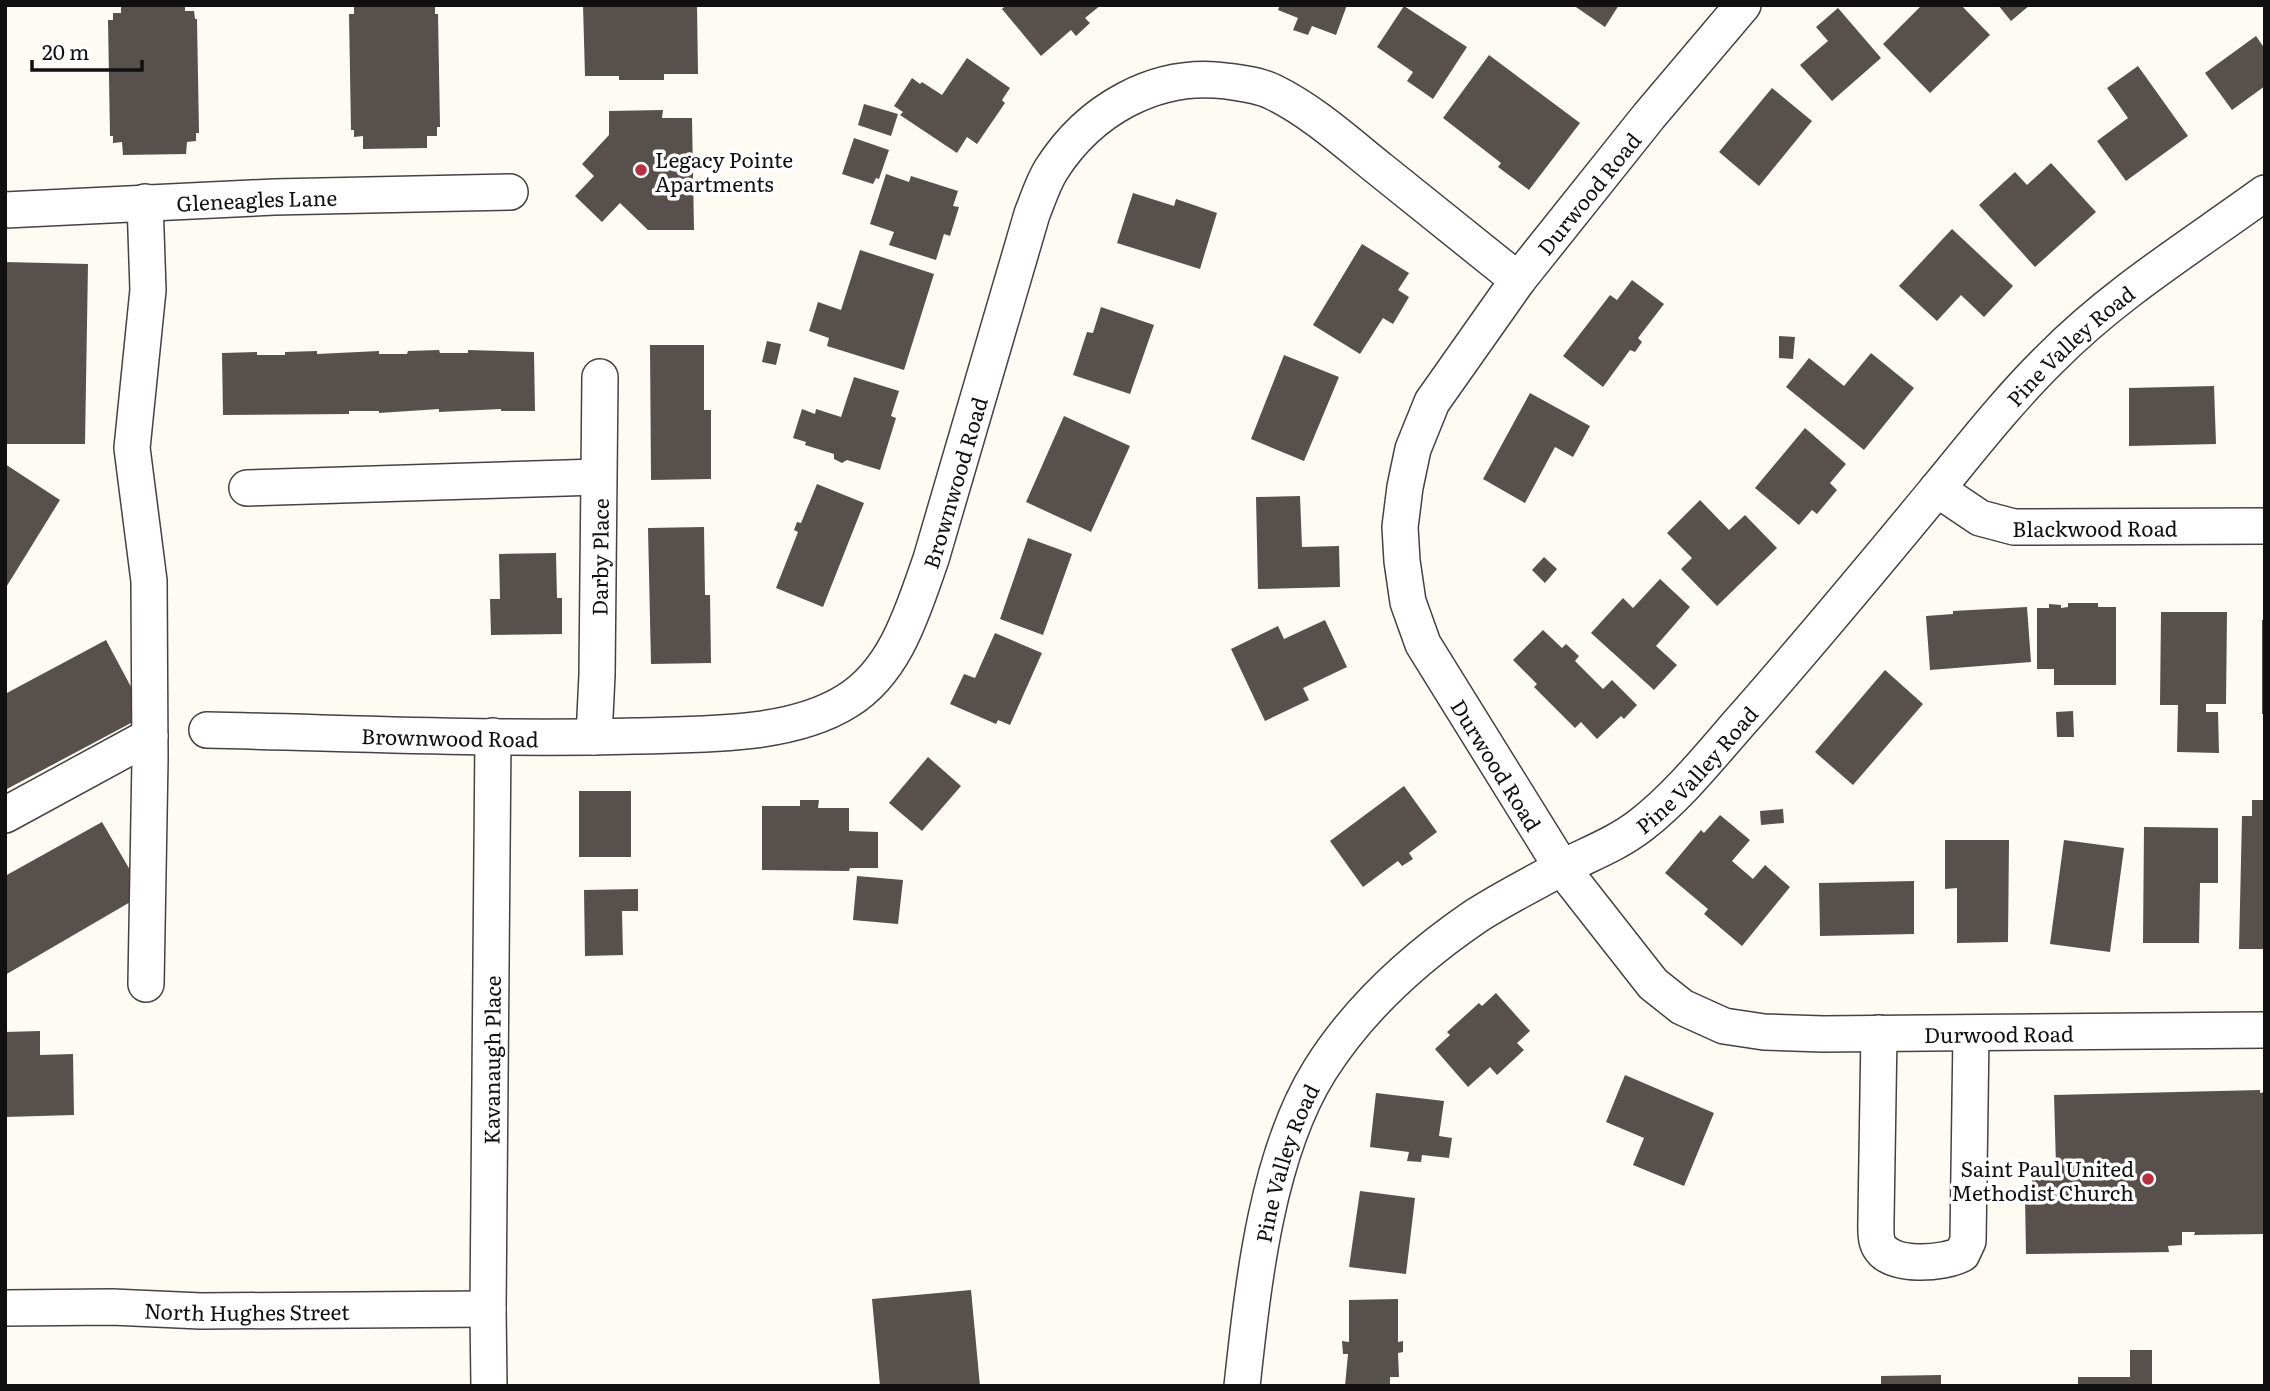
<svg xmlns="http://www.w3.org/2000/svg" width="2270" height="1391" viewBox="0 0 2270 1391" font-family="Literata,serif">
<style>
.building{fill:#58504d}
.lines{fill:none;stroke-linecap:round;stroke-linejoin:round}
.minor-casing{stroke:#434343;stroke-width:38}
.minor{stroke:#fff;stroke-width:35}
.poi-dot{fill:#bb2d3f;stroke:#fff;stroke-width:2.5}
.labels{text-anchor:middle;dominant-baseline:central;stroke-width:7;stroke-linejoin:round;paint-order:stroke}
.poi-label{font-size:21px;fill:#101010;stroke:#fff;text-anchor:start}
.street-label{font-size:21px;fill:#101010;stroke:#fff}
</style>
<rect width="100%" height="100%" fill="#fefbf4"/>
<path class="building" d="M121 5H185V11H194L195 19H197L199 133H196V141L187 142 186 154 123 155 122 142 113 143V136H110L108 20H113V13H121Z
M362 5H435V14H438L440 127H437V136H427V148L363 149V136L354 137V130H351L349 14H354V7H362Z
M583 5H697L698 74H664V80H619V76H585Z
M1006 5H1101L1085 18 1090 23 1076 36 1071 30 1041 56 1002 9Z
M1280 5H1347L1336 35 1312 26 1308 35 1293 30 1298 18 1278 10Z
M1573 5H1619L1605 27Z
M1922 5H1961L1990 35 1930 93 1883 44Z
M1998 5H2030L2011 21Z
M1404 6 1467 47 1433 99 1407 81 1413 72 1377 47Z
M1838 8 1881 58 1832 101 1800 65 1828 41 1816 27Z
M2256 36 2265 49V86L2232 110 2205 73Z
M1489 55 1580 123 1529 190 1498 167 1501 163 1443 118Z
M967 58 1010 88 1002 100 1005 103 977 144 967 137 957 153 900 115 903 112 894 106 912 78 920 84 922 82 942 95Z
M2138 66 2188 136 2126 181 2097 141 2128 118 2107 88Z
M1772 88 1812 121 1759 186 1719 152Z
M864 104 898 114 891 136 858 125Z
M663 110 662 118H692L694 230H648L620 203 602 222 575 196 594 176 582 164 609 135V111Z
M854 138 889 150 879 179 876 178 873 184 842 174Z
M2051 163 2096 212 2035 267 1979 205 2015 172 2027 185Z
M886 174 909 182 911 176 958 191 953 206 959 207 950 236 944 234 936 260 889 245 894 232 870 224Z
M1133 193 1174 206 1176 199 1217 213 1200 269 1117 243Z
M1952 229 2013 286 1984 317 1961 295 1937 321 1899 286Z
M1362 244 1409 273 1398 290 1409 297 1393 324 1383 318 1360 354 1313 325Z
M860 250 934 274 904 370 827 346 829 338 809 331 818 302 841 310Z
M5 262 88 264 85 444H5Z
M1632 280 1664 304 1638 338 1642 342 1635 352 1630 350 1603 387 1563 356 1610 295 1617 300Z
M1101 307 1154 325 1130 394 1073 375 1087 332 1093 333Z
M1779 336 1795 337 1793 359 1779 358Z
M767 341 781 344 776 365 762 362Z
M650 345H704V410H711V479L651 480Z
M439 350 440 353H468V350L534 352 535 411H501V409L439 412V409L379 413V411H349V414L223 415 222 353 257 352V355H285V352L317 351V354L379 351V354H407L408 351Z
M1871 353 1914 388 1864 450 1786 387 1809 358 1844 386Z
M1284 355 1339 377 1304 461 1251 439Z
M854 377 899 391 891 416 896 418 880 470 847 460 842 463 834 459V454L805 445 806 442 793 438 802 409 815 414 816 409 841 417Z
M2214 386 2216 444 2129 446V388Z
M1530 393 1590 426 1573 457 1555 447 1525 503 1483 479Z
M1064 416 1130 446 1091 532 1026 502Z
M1805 428 1846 464 1830 483 1837 490 1817 514 1812 510 1799 525 1755 488Z
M5 464 60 500 5 589Z
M817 484 864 503 823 607 776 588 798 532 794 530 797 522 801 523Z
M1300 496 1302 547 1339 546 1340 587 1258 589 1256 497Z
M1700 500 1729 530 1745 515 1777 548 1717 606 1681 569 1692 558 1667 533Z
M704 527 705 595H710L711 663 651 664 648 528Z
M1028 538 1072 554 1043 635 1000 619Z
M556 553 557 598H562V634L491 635 490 599H500L499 554Z
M1544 557 1557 569 1545 583 1532 570Z
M1660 579 1690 607 1656 646 1677 665 1654 690 1591 633 1623 598 1633 608Z
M2068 603H2098V607H2116V685H2054V669H2037V608H2049V604L2061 605V608L2068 607Z
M2027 607 2031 662 1930 670 1926 616 1953 614V611Z
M2161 612H2227L2226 704H2206V712H2218L2219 753 2177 752 2178 705H2160Z
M1325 620 1347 667 1303 688 1309 700 1265 721 1231 649 1278 626 1284 639Z
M2262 620H2265V714H2262Z
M1543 630 1562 648 1566 644 1579 656 1575 661 1603 689 1612 680 1637 705 1624 719 1621 716 1597 739 1581 722 1575 728 1534 687 1537 684 1513 660Z
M995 633 1042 653 1010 725 998 720 996 724 950 704 964 674 975 678Z
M106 640 146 715 5 790V694Z
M1885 670 1923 704 1853 785 1815 752Z
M2073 711 2074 737H2057L2056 712Z
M928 757 961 786 922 831 889 803Z
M1404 786 1437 832 1409 853 1413 859 1402 866 1398 861 1363 887 1330 841Z
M579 791H631V857H579Z
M800 800H819L818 808H849V831L878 832V868H850L849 871 762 870V806H800Z
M2252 800H2265V949H2239L2242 816H2252Z
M1783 809 1784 823 1761 825 1760 811Z
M1720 815 1750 840 1732 861 1753 879 1765 865 1790 887 1742 946 1704 914 1708 909 1665 873 1701 830 1704 833Z
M102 822 144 894 5 975V876Z
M2144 827 2218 828V883H2200L2199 943H2143Z
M1945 840H2009L2008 942 1957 943V888L1945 889Z
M2064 840 2124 848 2110 952 2050 944Z
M857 876 903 880 898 924 853 920Z
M1914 881V934L1820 936 1819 883Z
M638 889V911H622L623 955 585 956 584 890Z
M1496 993 1530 1031 1517 1043 1524 1050 1497 1075 1490 1067 1468 1087 1435 1049 1450 1035 1447 1032 1479 1003 1482 1006Z
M40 1031V1055L73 1054 74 1115 5 1117V1032Z
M1625 1075 1714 1113 1684 1186 1633 1165 1644 1138 1606 1122Z
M2260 1090V1093L2265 1092V1234L2194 1235 2195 1232H2182V1245L2168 1246 2169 1252 2026 1254 2025 1196H2044V1191H2032V1166H2056L2054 1095Z
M1376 1093 1444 1101 1439 1136 1452 1138 1449 1158 1422 1155 1421 1162 1407 1161 1409 1152 1370 1147Z
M1360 1191 1415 1198 1406 1274 1349 1267Z
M971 1290 980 1386H880L872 1299Z
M1398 1299V1342L1403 1341V1352L1398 1353 1399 1377H1390V1386H1345L1348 1354H1343L1342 1341 1349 1342V1300Z
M2130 1350H2152V1386H2078V1377H2130Z
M1941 1375V1386H1881V1376Z"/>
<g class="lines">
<defs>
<g id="minor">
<path id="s1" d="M1743 5 1649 116 1518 280 1432 402 1413 449 1405 487 1400 527 1402 561 1408 602 1423 644 1562 868 1653 984 1682 1007 1724 1026 1764 1032 1823 1034 2265 1030"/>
<path d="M145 202 148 290 132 448 149 581 150 759 146 984"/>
<path id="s2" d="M5 210 274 197 510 192"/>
<path d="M247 488 598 477"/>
<path id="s3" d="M1937 489 1980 518 2014 527 2265 526"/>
<path id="s4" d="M207 730C350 733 493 740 635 736 701 734 790 737 847 701 896 671 913 610 931 559L1032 214C1038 199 1043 183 1051 170 1089 110 1155 72 1226 81 1241 83 1259 85 1273 92 1312 111 1346 142 1381 170 1426 206 1472 243 1518 280"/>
<path id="s5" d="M594 737 597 675 600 377"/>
<path d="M5 815 150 736"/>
<path d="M1879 1033 1876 1218C1876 1226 1875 1239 1879 1246 1891 1268 1943 1264 1962 1254L1968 1241 1971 1034"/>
<path id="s6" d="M5 1308 112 1307 201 1311 488 1309"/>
<path id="s7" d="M489 1386 488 1309 493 736"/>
<path id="s8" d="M1242 1386C1253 1286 1266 1156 1320 1070 1359 1008 1416 957 1476 916 1501 900 1528 886 1554 872 1583 856 1614 846 1641 825 1681 794 1714 751 1748 713 1811 641 1872 568 1933 494 1971 448 2008 400 2051 358 2114 294 2192 246 2265 193"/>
</g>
</defs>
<use href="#minor" class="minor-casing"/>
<use href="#minor" class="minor"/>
</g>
<g class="poi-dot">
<circle cx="641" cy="170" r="7"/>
<circle cx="2148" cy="1179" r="7"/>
</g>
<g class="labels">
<g class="poi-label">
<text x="655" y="158">Legacy Pointe<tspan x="655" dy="24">Apartments</tspan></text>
<text x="2134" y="1167" text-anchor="end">Saint Paul United<tspan x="2134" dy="24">Methodist Church</tspan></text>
</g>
<g class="street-label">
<text transform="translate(1588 193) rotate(-51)">Durwood Road</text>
<text stroke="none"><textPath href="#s2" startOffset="252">Gleneagles Lane</textPath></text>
<text stroke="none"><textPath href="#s8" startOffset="1382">Pine Valley Road</textPath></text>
<text stroke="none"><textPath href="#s4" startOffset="894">Brownwood Road</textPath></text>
<text stroke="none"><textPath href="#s3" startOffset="168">Blackwood Road</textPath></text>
<text stroke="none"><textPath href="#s5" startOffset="180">Darby Place</textPath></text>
<text stroke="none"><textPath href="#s4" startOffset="243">Brownwood Road</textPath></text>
<text stroke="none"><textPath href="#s1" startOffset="896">Durwood Road</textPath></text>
<text stroke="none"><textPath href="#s8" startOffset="816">Pine Valley Road</textPath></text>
<text stroke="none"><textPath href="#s1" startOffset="1524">Durwood Road</textPath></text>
<text stroke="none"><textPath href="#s7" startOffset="326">Kavanaugh Place</textPath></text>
<text stroke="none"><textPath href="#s8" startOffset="228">Pine Valley Road</textPath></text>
<text stroke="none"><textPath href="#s6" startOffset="242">North Hughes Street</textPath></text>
</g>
</g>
<rect width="2270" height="1391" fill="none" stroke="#101010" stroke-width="14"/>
<path d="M32 60v10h110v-10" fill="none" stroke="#101010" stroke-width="3.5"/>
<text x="42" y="60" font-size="21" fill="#101010" stroke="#ffffff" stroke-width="5" paint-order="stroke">20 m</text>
</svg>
